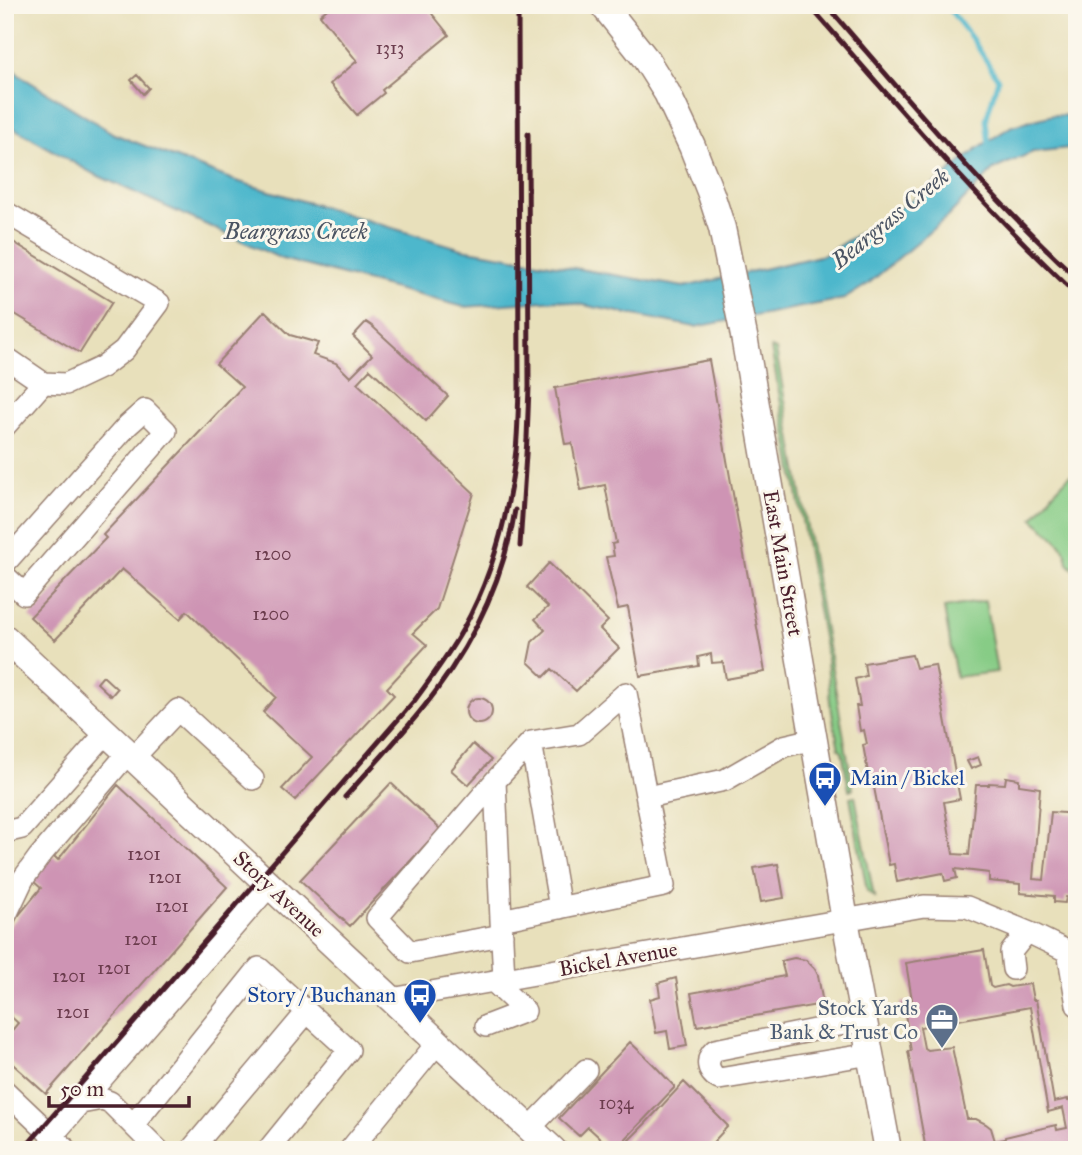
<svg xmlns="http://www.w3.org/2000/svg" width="1082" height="1155" viewBox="0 0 1082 1155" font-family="'IM FELL Great Primer',serif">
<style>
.green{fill:#87cc86;stroke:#687658;stroke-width:2}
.water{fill:#4eb7cc;stroke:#4c6b7c;stroke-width:2}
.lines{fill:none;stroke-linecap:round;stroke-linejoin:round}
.stream{stroke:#4eb7cc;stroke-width:5}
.building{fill:#ce94b4;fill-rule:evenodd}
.minor-casing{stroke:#998073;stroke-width:24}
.major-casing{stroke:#998073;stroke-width:29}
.minor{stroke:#fff;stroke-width:21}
.major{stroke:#fff;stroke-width:26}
.rail{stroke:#4a1f2b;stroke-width:5}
.labels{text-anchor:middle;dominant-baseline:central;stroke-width:6;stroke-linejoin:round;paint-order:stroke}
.number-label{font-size:18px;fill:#6b3c4d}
.street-label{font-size:21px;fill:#4a1f2b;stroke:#fbf7ec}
.transit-label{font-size:21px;fill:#164399;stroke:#fbf7ec;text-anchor:start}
.service-label{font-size:21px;fill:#4e5e75;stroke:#fbf7ec;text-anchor:end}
.water-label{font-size:23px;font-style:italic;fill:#4b5463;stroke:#fbf7ec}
</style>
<rect width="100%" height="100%" fill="#fbf7ec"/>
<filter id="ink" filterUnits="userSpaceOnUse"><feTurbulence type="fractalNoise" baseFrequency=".0143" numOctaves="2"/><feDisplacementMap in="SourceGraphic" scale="14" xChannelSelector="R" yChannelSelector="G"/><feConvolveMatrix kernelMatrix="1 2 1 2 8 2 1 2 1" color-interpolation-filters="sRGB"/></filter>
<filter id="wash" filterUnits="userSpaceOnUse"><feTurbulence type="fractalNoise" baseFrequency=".00686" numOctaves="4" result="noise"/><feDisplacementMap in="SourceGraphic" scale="28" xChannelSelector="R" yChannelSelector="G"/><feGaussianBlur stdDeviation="1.57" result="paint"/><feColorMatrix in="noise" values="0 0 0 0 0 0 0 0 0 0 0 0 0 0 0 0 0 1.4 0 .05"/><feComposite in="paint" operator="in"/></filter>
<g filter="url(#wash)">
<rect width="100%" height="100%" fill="#e8e0bb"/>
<path class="green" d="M771 348 776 350 853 789 849 790 842 751 839 749 830 702 827 659Z
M1070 475 1077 480V572L1068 563C1067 544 1047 532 1033 519L1053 493Z
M985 601 997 672 956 677 944 608Z
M855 796 874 897 867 891 850 797Z"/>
<path class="water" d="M5 59 19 75 114 134 233 180 462 249 684 287 824 255 926 191 978 148 1012 126 1053 115 1077 116V149L1069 148 1033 152 994 169 948 216 868 284 844 299 695 327 558 300 464 307 282 259 92 173 5 123Z"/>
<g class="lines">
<path class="stream" d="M946 5 973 40 998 79 986 120 989 147"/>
</g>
<g id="blocks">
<path class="building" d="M332 5H425L449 35 382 90 384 93 357 115 330 84 357 61 320 15Z
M137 75 149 88 143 94 131 80Z
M5 237 112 302 80 353 5 308Z
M265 311 290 335 318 343 313 355 336 363 350 377 372 355 353 336 366 322 372 326 448 396 426 421 370 369 357 383 474 493 437 609 413 633 427 645 387 688 394 695 295 800 282 789 312 757 263 712 276 697 187 611 180 619 122 569 55 640 30 617 106 538 103 535 242 387 216 364Z
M709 360 765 672 726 679 723 662 712 663 711 654 698 657 699 666 640 676 628 607 618 609 606 557 614 556 612 544 616 543 605 485 581 490 572 443 565 444 555 388Z
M549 563 608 621 600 629 619 648 576 691 552 669 544 677 528 662 532 642 545 630 535 619 548 607 527 587Z
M912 655 916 668 935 665 960 799 944 802 953 854 969 855 976 785H989V783L1005 784 1006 777 1019 779V785L1040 788 1033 879 1044 880 1051 812 1077 814V898L1066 897 1065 903 1054 902V896L1020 893V884L989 881V873L955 869 957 878 945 881 943 873 897 882 894 864 889 865 872 777 869 778 863 745 867 744 864 730 860 731 856 706H860L855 679 866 676 864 663Z
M103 676 117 689 111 696 97 683Z
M466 711a13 13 0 1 1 26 0a13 13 0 1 1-26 0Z
M473 744 491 760 468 785 451 770Z
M978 757 981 765 971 769 967 761Z
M391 783 440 829 350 926 300 880Z
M118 785 227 887 46 1094 5 1057V1039L18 1023 5 1011V932L41 888 33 881 53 855 58 860Z
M778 864 784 898 761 902 754 868Z
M984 950 990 986 993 988 1006 985 1010 987 1030 984 1033 1000H1036L1054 1102 1068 1099V1101L1077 1100V1150H926L908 1051H911L904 1007 901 1008V1003L906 1002 907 1007 913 1006 906 963ZM1030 1007 1048 1112 1063 1108 1067 1128 1057 1130 1056 1125 1005 1137V1139L995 1141 991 1128 986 1124 976 1119H967L952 1047 927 1050 924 1048 920 1027Z
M794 958 806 960 815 969 818 975 823 1004 697 1026 691 993 785 976 781 961Z
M676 978 687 1046 670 1049 667 1031 656 1033 650 999 660 996 658 983Z
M630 1042 653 1064 674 1086V1088L615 1150H613L588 1127 579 1136 559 1118Z
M684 1082 728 1126 706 1150H619L645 1124Z"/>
</g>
</g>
<g filter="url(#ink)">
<use href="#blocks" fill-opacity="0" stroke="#998073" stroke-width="2"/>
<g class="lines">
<defs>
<path id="minor" d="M5 212 159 303 124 350 102 367 66 384 43 383
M5 357 43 383 5 426
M5 563 127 426 145 410 166 431 24 594 5 576
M531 742 560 908
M133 758 178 710 253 779
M495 781 531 742 579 734 626 693 664 886 501 920 504 979
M647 797 725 780 784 746 814 739
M5 832 22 828 106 733
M5 917 23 879 39 857 128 753
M501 920 495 781 377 918 410 952 502 935
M1068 951 1077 1005
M1013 969 1011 952 1027 932
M391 999 924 906 967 907 1030 933 1077 956
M864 1020 715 1050C705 1059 707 1073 719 1079L871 1054
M486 1026 525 1011 493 981
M5 1091 67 1150
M81 1103 102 1099 110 1102 158 1150
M133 1125 259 968 349 1050 268 1150
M530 1128 586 1070
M52 1136 269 886
M191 1150 307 1012
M350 1150 438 1042"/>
<path id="major" d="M603 5 645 58 667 93 692 146 711 194 722 228 744 336 845 920 888 1150
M5 638 553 1150"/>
</defs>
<use href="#minor" class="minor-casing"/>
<use href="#major" class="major-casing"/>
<use href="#minor" class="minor"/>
<use href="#major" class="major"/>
<path class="rail" d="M809 5C896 104 981 205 1077 295
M826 5C907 98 986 194 1077 278
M527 438 529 387 528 134
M520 546 527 439
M345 797C376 762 409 728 436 691 476 637 504 577 515 510
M23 1150 415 700C432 677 449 654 463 629 493 575 509 512 516 450 518 431 518 411 519 392L518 5"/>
</g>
</g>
<defs>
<symbol id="bus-pin" viewBox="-11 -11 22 30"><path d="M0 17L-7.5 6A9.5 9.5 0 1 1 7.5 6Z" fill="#1a4fb4" stroke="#fbf7ec"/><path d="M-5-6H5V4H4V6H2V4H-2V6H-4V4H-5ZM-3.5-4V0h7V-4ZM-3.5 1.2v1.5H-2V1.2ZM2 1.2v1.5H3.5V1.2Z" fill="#fff"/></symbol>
<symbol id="office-pin" viewBox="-11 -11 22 30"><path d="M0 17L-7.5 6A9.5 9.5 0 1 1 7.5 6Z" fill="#5c6f8a" stroke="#fbf7ec"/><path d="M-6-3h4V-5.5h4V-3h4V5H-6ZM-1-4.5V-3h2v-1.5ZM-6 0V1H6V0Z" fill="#fff"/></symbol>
</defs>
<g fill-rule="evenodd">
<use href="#bus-pin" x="806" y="759" width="38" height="52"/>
<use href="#bus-pin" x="401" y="976" width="38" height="52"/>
<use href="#office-pin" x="923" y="1001" width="38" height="52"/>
</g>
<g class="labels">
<g class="number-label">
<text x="390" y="48">1313</text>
<text x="273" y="554">1200</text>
<text x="271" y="614">1200</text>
<text x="144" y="854">1201</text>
<text x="165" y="877">1201</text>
<text x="172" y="906">1201</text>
<text x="141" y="939">1201</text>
<text x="114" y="968">1201</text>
<text x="69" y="976">1201</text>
<text x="73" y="1012">1201</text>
<text x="616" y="1103">1034</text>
</g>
<g class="street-label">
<text transform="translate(783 563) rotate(80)">East Main Street</text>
<text transform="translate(279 894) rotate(43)">Story Avenue</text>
<text transform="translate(618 959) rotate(-10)">Bickel Avenue</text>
</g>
<g class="transit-label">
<text x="850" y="778">Main / Bickel</text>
<text x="396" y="995" text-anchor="end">Story / Buchanan</text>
</g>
<g class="service-label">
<text x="918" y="1008">Stock Yards<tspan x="918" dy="24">Bank &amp; Trust Co</tspan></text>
</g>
<g class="water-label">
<text transform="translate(890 218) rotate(-39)">Beargrass Creek</text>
<text x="296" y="231">Beargrass Creek</text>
</g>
</g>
<rect width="1082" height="1155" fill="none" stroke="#fbf7ec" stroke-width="28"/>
<path d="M49 1096v10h140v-10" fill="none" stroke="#4a1f2b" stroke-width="3.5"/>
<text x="60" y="1096" font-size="21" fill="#4a1f2b" stroke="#fbf7ec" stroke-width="5" paint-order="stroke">50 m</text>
</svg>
